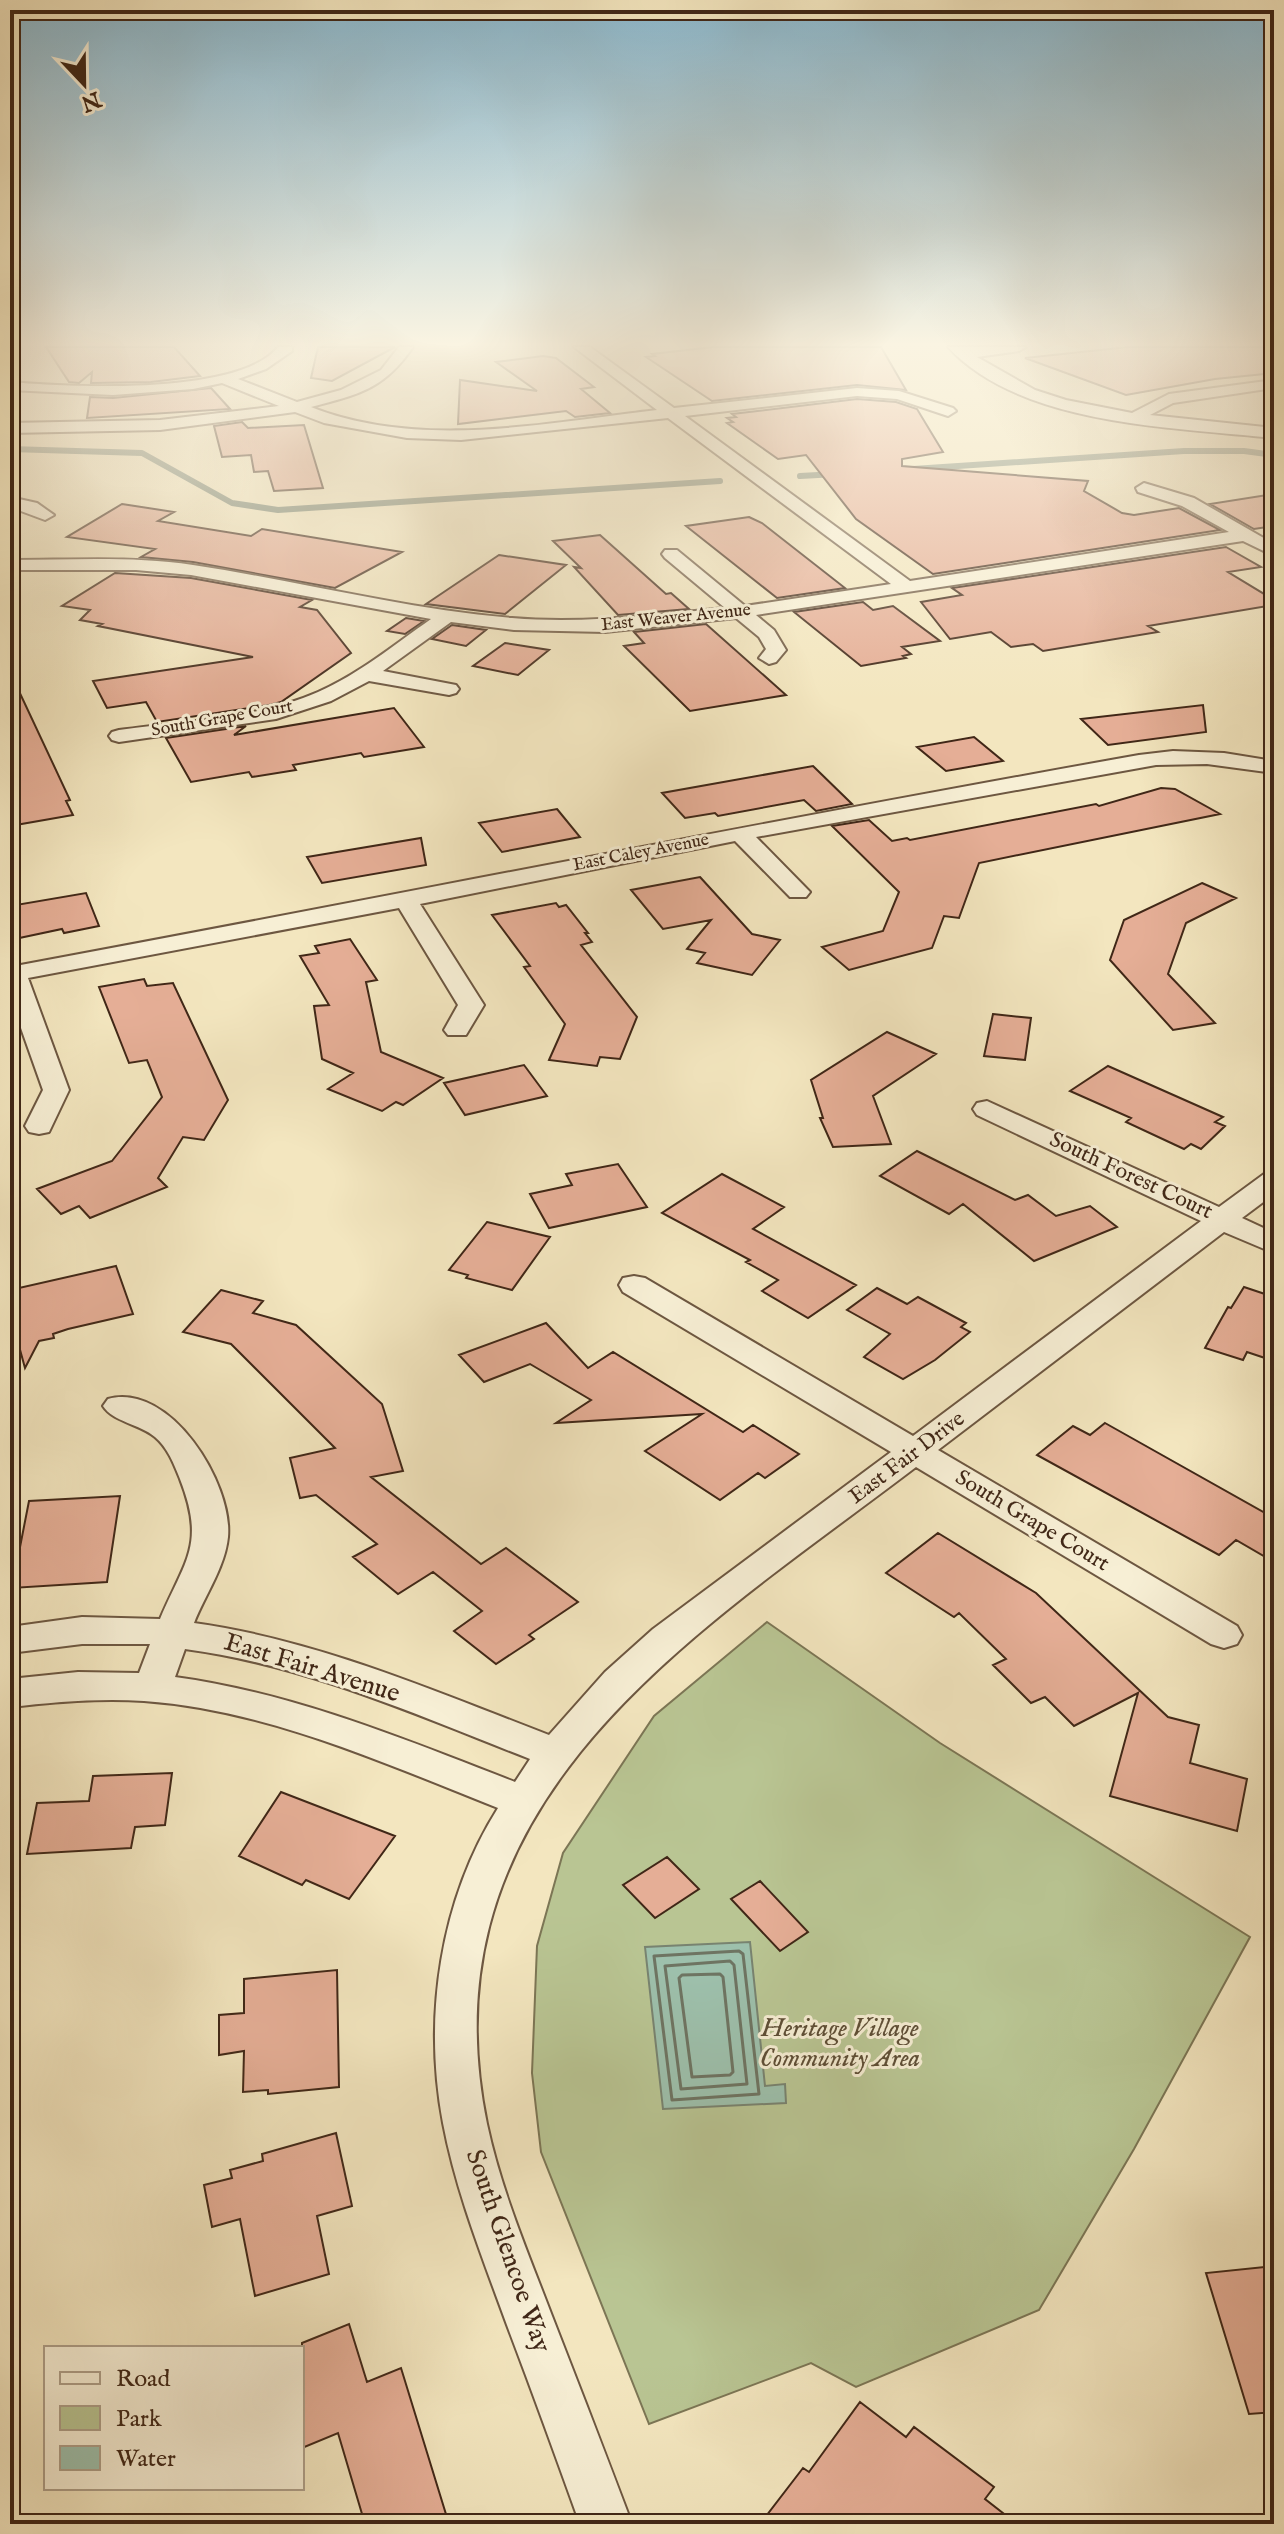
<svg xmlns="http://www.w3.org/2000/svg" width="1284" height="2534" viewBox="0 0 1284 2534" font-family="'IM FELL English',serif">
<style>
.green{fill:#b9c593;stroke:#7c7655;stroke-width:2}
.water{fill:#9dc0ac;stroke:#788370;stroke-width:2}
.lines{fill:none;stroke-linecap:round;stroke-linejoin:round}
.shore{stroke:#6e7462;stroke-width:3}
.stream{stroke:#788370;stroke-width:6}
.building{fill:#e5ae96;stroke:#402717;stroke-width:2}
.street-casing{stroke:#6d5741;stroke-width:4}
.street{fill:#f7efd5;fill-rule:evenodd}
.labels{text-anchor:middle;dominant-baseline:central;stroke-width:6;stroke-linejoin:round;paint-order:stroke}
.far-street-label{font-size:18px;fill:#402717;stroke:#f7efd5}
.street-label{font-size:22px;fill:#402717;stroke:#f7efd5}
.near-street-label{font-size:26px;fill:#402717;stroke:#f7efd5}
.near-park-label{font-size:26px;font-style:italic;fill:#5e4e36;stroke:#f7efd5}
</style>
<rect width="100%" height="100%" fill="#f3e6bf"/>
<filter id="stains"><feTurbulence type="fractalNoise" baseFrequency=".0025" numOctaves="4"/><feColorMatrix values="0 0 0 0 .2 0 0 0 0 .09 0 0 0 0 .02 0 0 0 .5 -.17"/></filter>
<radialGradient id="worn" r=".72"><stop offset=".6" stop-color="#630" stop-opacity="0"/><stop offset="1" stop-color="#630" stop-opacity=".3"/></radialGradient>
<path class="green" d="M767 1622 940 1743 1250 1937 1134 2149 1039 2310 856 2387 811 2363 649 2424 541 2152 532 2073 537 1946 563 1853 654 1716Z"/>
<path class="water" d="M750 1942 765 2086 785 2084 786 2103 663 2109 645 1947Z"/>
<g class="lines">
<path class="shore" d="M739 1951 743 1954 759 2094 672 2100 654 1956Z
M730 1961 734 1965 747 2084 681 2089 665 1966Z
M720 1974 723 1977 733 2072 730 2075 692 2077 679 1978 682 1975Z"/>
<path class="stream" d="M10 449 142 453 232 503 278 510 720 481
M913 469 1184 451H1244L1274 455
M800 476 836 474"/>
</g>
<path class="building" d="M46 347H174L200 376 151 382 91 383 92 372 79 383 69 382Z
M318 347H395L332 381 311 378Z
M713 347H881L906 390 857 385 712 401 646 357 655 356 652 354Z
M1128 347H1274V373L1215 379 1126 395 1025 358Z
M543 356 556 358 594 387 581 389 610 413 575 417 566 411 458 424 460 380 537 391 496 362Z
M211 388 230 409 87 418 90 397 113 398Z
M857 399 896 402 917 409 943 452 902 459V466L1088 481 1084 491 1122 513 1134 515 1179 508 1220 530 933 574 856 519 806 455 778 459 727 423 733 422 727 418 736 417 732 414Z
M242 422 248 428 304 425 323 488 274 491 268 471 254 472 251 455 222 457 214 426Z
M1274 494V526L1254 529 1210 504Z
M122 504 174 512 158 521 251 536 262 529 402 552 335 588 193 562 141 557 155 549 67 537Z
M749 517 762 523 845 588 777 598 686 526Z
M600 535 666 594 671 593 689 609 618 615 574 567 581 568 553 541Z
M1226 547 1261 567 1228 572 1274 600V605L1148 626 1158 632 1043 651 1033 644 1011 647 991 632 950 639 921 602 962 595 952 588Z
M499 555 566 565 505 614 426 604Z
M115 573 191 578 312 600 300 607 317 610 351 653 281 702 269 705 157 722 146 702 107 708 93 681 253 657 98 626 102 624 80 620 90 610 62 606Z
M863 602 873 610 893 606 940 641 902 647 911 654 903 656 906 658 861 666 794 612Z
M406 618 424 621 405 634 387 631Z
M706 624 786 695 690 711 624 646 644 643 634 632Z
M452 625 486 630 466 646 432 639Z
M505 643 549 650 518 675 473 666Z
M10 672 70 800 66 801 73 815 10 826Z
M1203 705 1206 732 1108 745 1081 719Z
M394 708 424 747 364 757 361 753 293 765 296 770 252 777 249 772 191 782 166 738 246 726 234 735Z
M974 737 1003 761 946 771 917 747Z
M813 766 852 804 816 811 804 800 718 816 715 813 685 818 662 793Z
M1161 788 1175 789 1220 814 979 863 959 918 944 916 932 948 849 970 822 947 883 931 899 892 832 826 869 820 892 841 907 838 910 840 1096 804 1099 806Z
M557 809 580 837 502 852 479 823Z
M421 838 426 865 322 883 307 857Z
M700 877 752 934 780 940 752 975 697 963 705 953 687 949 711 920 663 929 631 890Z
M1202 883 1236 898 1186 923 1168 974 1215 1023 1173 1030 1110 960 1124 920Z
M86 893 99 926 64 933 62 929 10 940V906Z
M556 903 559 907 566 905 588 933H585L592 942 581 945 637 1017 620 1059 600 1057 597 1066 549 1060 565 1024 524 967 530 966 492 915Z
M350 939 377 980 366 982 381 1052 443 1078 403 1105 396 1102 382 1111 328 1089 353 1073 322 1059 314 1006 329 1005 300 956 319 953 315 946Z
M144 979 147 986 173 983 228 1100 204 1140 183 1137 158 1178 167 1187 90 1218 79 1206 61 1214 37 1189 112 1161 162 1097 147 1060 129 1063 99 987Z
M993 1014 1031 1018 1025 1060 984 1056Z
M887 1032 936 1054 873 1096 891 1144 833 1147 820 1118H823L811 1080Z
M524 1065 547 1096 465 1115 444 1083Z
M1108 1066 1223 1117 1215 1122 1225 1126 1201 1149 1191 1144 1184 1149 1126 1122 1131 1118 1070 1091Z
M917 1151 1015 1200 1028 1195 1056 1216 1090 1206 1117 1227 1034 1261 963 1204 949 1214 880 1176Z
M618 1164 647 1207 549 1228 530 1194 572 1185 566 1174Z
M722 1174 784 1207 753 1229 856 1285 808 1318 762 1291 778 1280 746 1262 750 1260 662 1213Z
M487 1222 550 1237 512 1290 466 1278 468 1275 449 1270Z
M116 1266 133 1314 68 1329 53 1334 54 1338 39 1341 25 1368 10 1313V1290Z
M1244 1287 1274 1297V1361L1247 1352 1243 1360 1205 1348 1228 1307 1231 1308Z
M877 1288 907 1304 918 1297 966 1323 961 1327 970 1332 935 1360 903 1379 864 1357 890 1334 847 1310Z
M221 1290 263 1301 253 1313 296 1325 382 1404 403 1471 371 1477 481 1564 506 1548 578 1602 529 1635 534 1639 496 1664 454 1631 482 1611 433 1572 398 1594 353 1557 377 1544 316 1495 300 1498 290 1458 335 1448 231 1344 183 1332Z
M546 1323 588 1368 613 1352 743 1432 753 1425 799 1454 765 1478 758 1473 720 1500 645 1451 702 1414 556 1423 591 1400 530 1364 484 1382 459 1355Z
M1105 1423 1274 1518V1562L1236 1540 1219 1555 1037 1455 1073 1426 1090 1435Z
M120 1496 107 1582 12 1588 29 1501Z
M938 1533 1036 1593 1168 1717 1199 1725 1190 1763 1247 1779 1237 1831 1110 1796 1138 1693 1074 1726 1045 1697 1031 1703 993 1665 1006 1659 959 1613 954 1617 886 1573Z
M172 1773 165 1825 135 1827 131 1848 27 1854 37 1803 89 1801 93 1776Z
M281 1792 395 1836 349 1899 306 1880 302 1885 239 1856Z
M667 1857 699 1889 655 1918 623 1885Z
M760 1881 808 1932 780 1951 731 1899Z
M337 1970 339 2087 268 2094V2090L243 2092 244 2051 219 2055V2015L244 2013V1979Z
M336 2133 352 2206 317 2216 329 2274 255 2296 240 2219 212 2227 204 2185 232 2178 230 2170 263 2161 262 2154Z
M1274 2266V2412L1249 2414 1206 2273Z
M349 2324 367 2382 401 2368 449 2524H365L338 2433 302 2448V2343Z
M860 2402 906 2437 914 2427 994 2487 985 2499 1017 2524H760L803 2468 809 2472Z"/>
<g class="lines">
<defs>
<path id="street" d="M278 347H292V351L266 369 238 379 297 402 341 390 381 370 399 347H413C383 390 359 394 311 407 420 450 545 423 657 410L574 347H590L674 408 857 388 899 391 953 408 956 411 948 416 897 399 857 396 685 416 910 581 1229 532 1182 506 1138 492 1136 488 1144 483 1194 498 1274 544V556L1243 541 756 615 774 630 786 650 776 662 769 664 759 658 766 649 759 637 736 618 605 632 514 630 451 622 383 671 456 685 459 689 456 693 449 695 369 681 331 701 276 719 119 742 112 740 109 736 112 732 119 730C185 721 256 719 318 692 359 674 394 645 431 619L191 575 136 570H10V560C71 560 133 556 193 565 299 581 404 609 512 618 583 624 654 615 725 608L665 558 662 554 665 550H677L745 606 891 584 668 418 461 440 407 438 324 423 295 412 160 430 10 433V423L160 420 279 406 222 383 193 389 113 395 10 390V382C69 387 239 396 278 347Z
M948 347H1026L1019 351 977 357 1035 390 1066 400 1132 413 1169 394 1274 380V388L1173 403 1150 415 1274 428V438C1174 427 1021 426 948 347Z
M10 497 37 503 54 515 45 520 10 507Z
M1173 751 1224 753 1274 761V773L1207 764 1156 765 756 837 810 892 806 897H790L735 841 420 904 484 1005 466 1035H448L444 1030 458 1005 399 908 28 978 69 1090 49 1132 39 1134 29 1132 25 1126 43 1090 10 997V967C386 897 762 822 1139 755Z
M987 1101 1219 1207 1264 1174 1274 1171V1194L1242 1218 1274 1233V1253L1224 1232 938 1450 1237 1626 1242 1635 1237 1644 1224 1648 1211 1644 916 1467C694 1636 420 1798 487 2124 501 2190 528 2253 552 2316 579 2385 606 2455 632 2524H580C556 2457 532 2391 507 2325 483 2259 456 2192 443 2123 423 2017 440 1900 498 1808 384 1763 268 1710 144 1701 99 1698 55 1702 10 1707V1679L78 1672 139 1673 150 1644H82L10 1653V1627L82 1617 160 1619C185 1560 206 1545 180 1479 174 1464 168 1448 155 1437 140 1424 113 1422 103 1406L108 1399C170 1382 233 1483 228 1537 225 1567 205 1595 194 1623 317 1640 434 1691 549 1735L605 1672 653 1629 891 1452 623 1292 619 1285 623 1278 634 1276 645 1278 913 1436 1201 1221 977 1115 973 1109 977 1103ZM185 1649C305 1665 417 1715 530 1759L515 1782C404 1739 293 1693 175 1677Z"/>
</defs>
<use href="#street" class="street-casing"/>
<use href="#street" class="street"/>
</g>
<linearGradient id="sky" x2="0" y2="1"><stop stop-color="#8ab9d0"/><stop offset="0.49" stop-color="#faf4e2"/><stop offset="1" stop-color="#faf4e2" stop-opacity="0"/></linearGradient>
<rect width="1284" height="702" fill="url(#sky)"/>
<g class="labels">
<g class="far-street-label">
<text transform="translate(676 618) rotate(-6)">East Weaver Avenue</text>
<text transform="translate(222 719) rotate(-10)">South Grape Court</text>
<text transform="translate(641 853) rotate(-11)">East Caley Avenue</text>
</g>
<g class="street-label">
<text transform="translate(1131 1176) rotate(25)">South Forest Court</text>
<text transform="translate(907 1458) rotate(-37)">East Fair Drive</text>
<text transform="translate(1032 1521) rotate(31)">South Grape Court</text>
</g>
<g class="near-street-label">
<text transform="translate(312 1668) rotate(17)">East Fair Avenue</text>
<text transform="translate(508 2251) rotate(71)">South Glencoe Way</text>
</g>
<g class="near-park-label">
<text x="840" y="2028">Heritage Village<tspan x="840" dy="30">Community Area</tspan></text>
</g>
</g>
<rect width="1284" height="2534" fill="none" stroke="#f3e6bf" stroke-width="40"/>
<rect x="12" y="12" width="1260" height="2510" fill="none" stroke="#402717" stroke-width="4"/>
<rect x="20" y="20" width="1244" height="2494" fill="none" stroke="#402717" stroke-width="2"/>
<rect x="44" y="2346" width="260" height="144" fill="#f7efd5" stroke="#ae9f89" stroke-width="2"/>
<rect x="60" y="2372" width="40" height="12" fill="#f7efd5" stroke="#ae9f89" stroke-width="2"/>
<text x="116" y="2386" font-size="24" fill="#402717">Road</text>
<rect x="60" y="2406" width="40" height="24" fill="#b9c593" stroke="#ae9f89" stroke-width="2"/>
<text x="116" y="2426" font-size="24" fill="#402717">Park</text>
<rect x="60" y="2446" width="40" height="24" fill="#9dc0ac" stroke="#ae9f89" stroke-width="2"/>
<text x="116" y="2466" font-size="24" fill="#402717">Water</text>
<g transform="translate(84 84) rotate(158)" stroke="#f7efd5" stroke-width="6" paint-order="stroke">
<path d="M0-6L14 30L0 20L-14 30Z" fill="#402717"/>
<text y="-12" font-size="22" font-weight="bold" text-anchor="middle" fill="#402717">N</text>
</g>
<rect width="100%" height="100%" filter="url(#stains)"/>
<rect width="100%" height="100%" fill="url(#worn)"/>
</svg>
